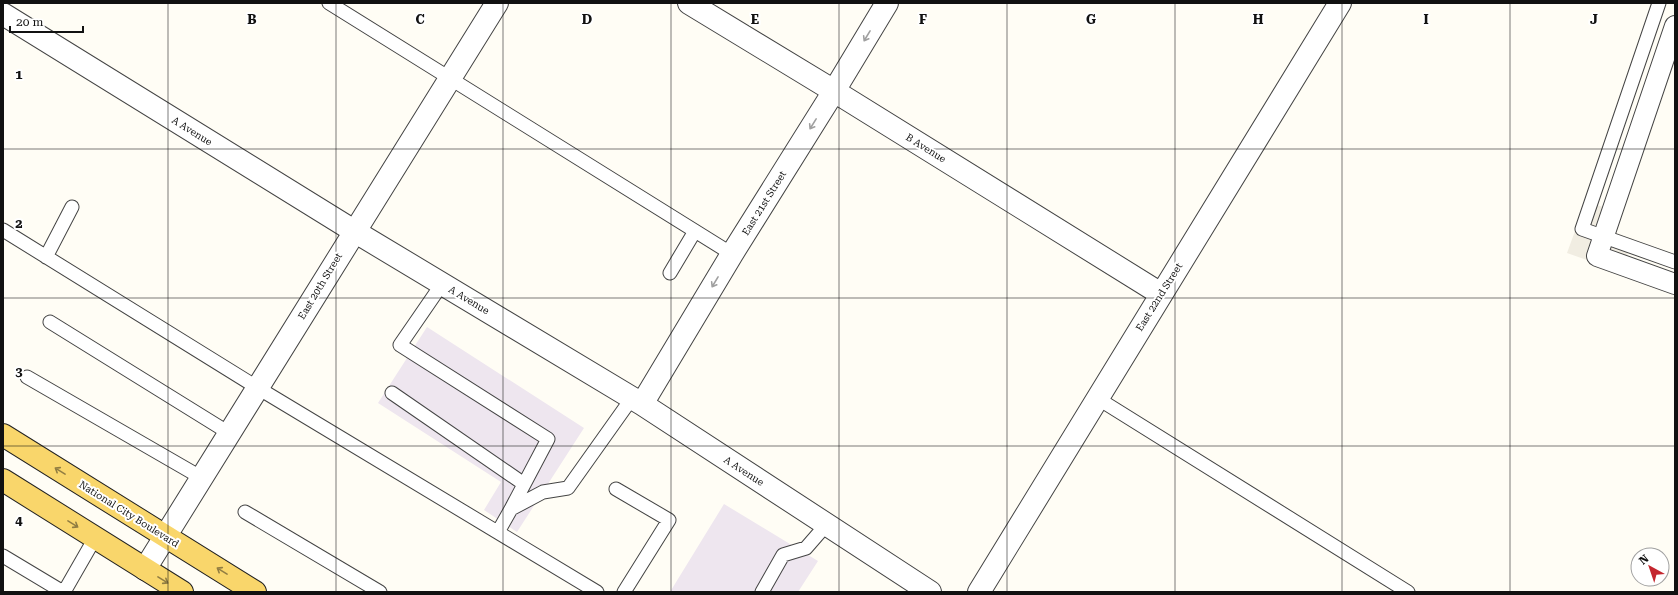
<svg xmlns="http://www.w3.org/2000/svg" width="1678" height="595" viewBox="0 0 1678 595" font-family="'Roboto Serif',serif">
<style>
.industrial{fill:#eee6ef}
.plaza{fill:#f1ede2}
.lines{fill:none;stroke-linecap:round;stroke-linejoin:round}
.service-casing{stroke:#444;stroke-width:15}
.pedestrian-casing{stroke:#444;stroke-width:22}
.minor-casing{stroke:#444;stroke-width:24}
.tertiary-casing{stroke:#444;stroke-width:24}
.primary-casing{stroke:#222;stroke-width:24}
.service{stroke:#fff;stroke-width:13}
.pedestrian{stroke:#fff;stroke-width:20}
.minor{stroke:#fff;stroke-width:22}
.tertiary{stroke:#fff;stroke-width:22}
.primary{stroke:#f9d66b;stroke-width:22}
.oneway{stroke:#a0a0a0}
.oneway2{stroke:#917d42}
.grid{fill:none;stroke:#111;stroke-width:1;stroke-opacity:0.55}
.labels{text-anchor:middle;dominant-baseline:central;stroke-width:4;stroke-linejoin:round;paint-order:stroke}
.street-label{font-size:10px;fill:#111;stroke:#fff}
.grid-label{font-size:13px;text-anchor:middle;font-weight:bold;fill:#111;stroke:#fff;stroke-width:4;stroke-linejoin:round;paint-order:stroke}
</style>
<rect width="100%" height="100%" fill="#fffdf5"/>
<path class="industrial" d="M427 327 584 428 517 532 484 510 501 482 378 403Z
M724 504 818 561 798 592H670Z"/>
<path class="plaza" d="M1586 201 1617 212 1611 231 1633 239 1621 272 1567 253Z"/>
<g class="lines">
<defs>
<path id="service" d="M329 3 732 254
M1659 3 1582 229 1675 262
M3 230 258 388 597 592
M46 257 72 207
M670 273 695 231
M442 284 400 345 548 439 511 509
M50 322 229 433
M27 377 202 478
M392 393 524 484
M1097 398 1408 592
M616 489 669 520 624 592
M245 512 380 592
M498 532 511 509 543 492 568 488 632 398
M3 556 63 592
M64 592 95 538
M762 592 783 555 806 548 826 525"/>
<path id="pedestrian" d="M1675 26 1597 256 1675 284"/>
<path id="minor" d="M689 3 834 91 1161 294
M3 14 354 231 642 404 930 592
M642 404 732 254 834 91 887 3
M145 569 497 3"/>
<path id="tertiary" d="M979 592 1340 3"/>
<path id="primary" d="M3 435 255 592
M3 480 182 592"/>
</defs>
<use href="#service" class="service-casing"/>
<use href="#pedestrian" class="pedestrian-casing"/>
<use href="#minor" class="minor-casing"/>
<use href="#tertiary" class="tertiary-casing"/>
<use href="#primary" class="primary-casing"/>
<use href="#service" class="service"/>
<use href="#pedestrian" class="pedestrian"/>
<use href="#minor" class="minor"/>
<use href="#tertiary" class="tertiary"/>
<use href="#primary" class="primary"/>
</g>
<defs><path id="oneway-shaft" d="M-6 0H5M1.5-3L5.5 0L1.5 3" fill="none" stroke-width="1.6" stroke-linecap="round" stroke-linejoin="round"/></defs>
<g class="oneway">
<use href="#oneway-shaft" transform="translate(867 36) rotate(121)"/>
<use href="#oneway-shaft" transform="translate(813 124) rotate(122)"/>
<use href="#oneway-shaft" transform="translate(715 282) rotate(121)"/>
</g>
<g class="oneway2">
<use href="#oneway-shaft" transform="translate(60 471) rotate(-148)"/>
<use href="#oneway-shaft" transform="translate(73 524) rotate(32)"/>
<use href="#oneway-shaft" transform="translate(222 571) rotate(-148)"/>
<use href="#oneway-shaft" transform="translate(163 580) rotate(32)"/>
</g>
<path class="grid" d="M168 3V592M336 3V592M503 3V592M671 3V592M839 3V592M1007 3V592M1175 3V592M1342 3V592M1510 3V592M3 149H1675M3 298H1675M3 446H1675"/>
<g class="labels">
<g class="street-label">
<text transform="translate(192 131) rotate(32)">A Avenue</text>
<text transform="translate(926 148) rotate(32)">B Avenue</text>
<text transform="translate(764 203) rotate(-58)">East 21st Street</text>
<text transform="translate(320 286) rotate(-59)">East 20th Street</text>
<text transform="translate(1159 297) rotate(-58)">East 22nd Street</text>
<text transform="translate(469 300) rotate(31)">A Avenue</text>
<text transform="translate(744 471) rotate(33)">A Avenue</text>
<text transform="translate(129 514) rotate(32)">National City Boulevard</text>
</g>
</g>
<g class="grid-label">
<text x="252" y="24">B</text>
<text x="420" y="24">C</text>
<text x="587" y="24">D</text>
<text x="755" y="24">E</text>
<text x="923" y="24">F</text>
<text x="1091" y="24">G</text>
<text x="1258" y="24">H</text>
<text x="1426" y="24">I</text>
<text x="1594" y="24">J</text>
<text x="19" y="79">1</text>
<text x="19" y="228">2</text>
<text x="19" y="376">3</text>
<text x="19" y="525">4</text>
</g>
<rect width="1678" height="595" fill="none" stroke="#111111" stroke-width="8"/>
<g transform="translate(1650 567) rotate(320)"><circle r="19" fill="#ffffff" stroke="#a0a0a0"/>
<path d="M0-3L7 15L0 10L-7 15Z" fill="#c4262e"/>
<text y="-6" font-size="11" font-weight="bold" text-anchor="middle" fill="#111111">N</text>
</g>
<path d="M10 26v6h73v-6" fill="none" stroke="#111111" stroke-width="2"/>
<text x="16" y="26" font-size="12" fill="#111111" stroke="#ffffff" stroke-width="3" paint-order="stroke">20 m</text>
</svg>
